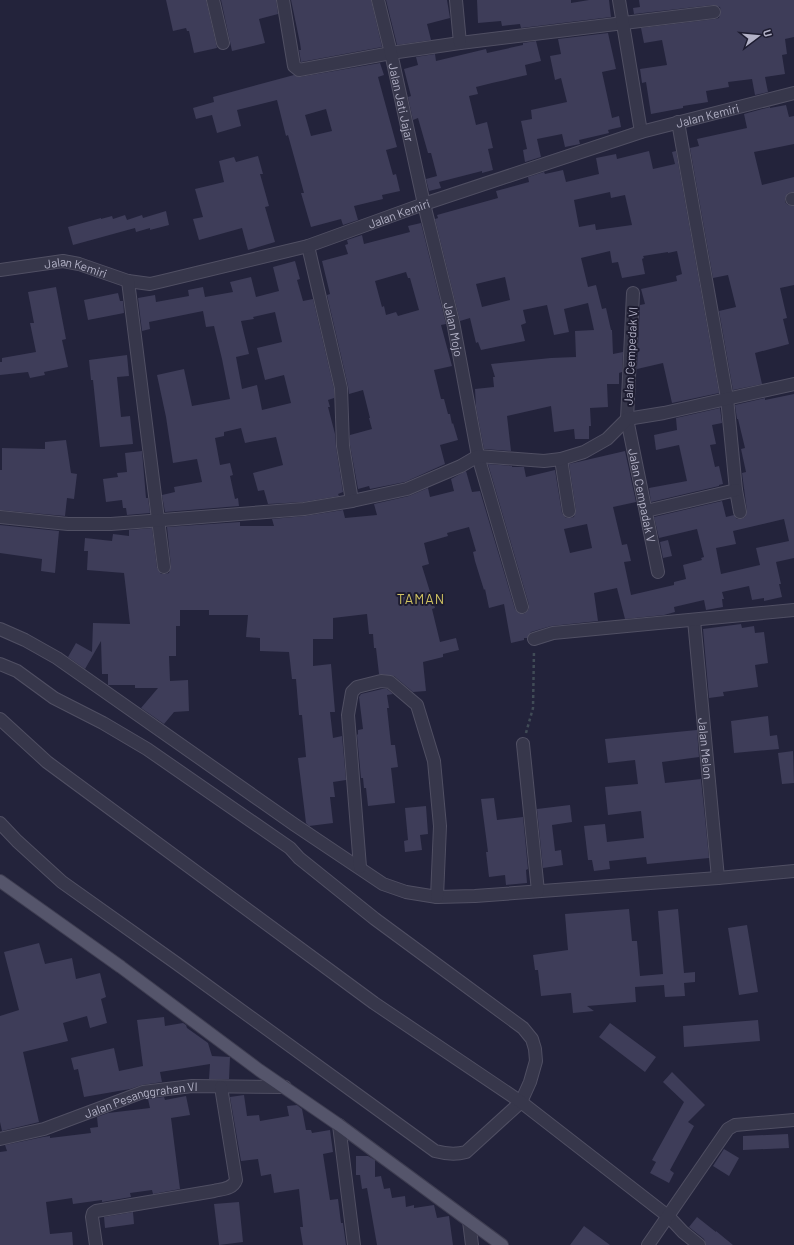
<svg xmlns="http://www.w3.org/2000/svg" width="794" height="1245" viewBox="0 0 794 1245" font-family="Barlow,sans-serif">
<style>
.building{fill:#3e3d59;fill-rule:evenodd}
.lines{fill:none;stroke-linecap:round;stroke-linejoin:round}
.minor-casing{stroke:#504f63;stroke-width:14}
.major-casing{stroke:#3e3d51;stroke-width:14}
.path{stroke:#404b56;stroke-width:2.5;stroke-dasharray:3 3;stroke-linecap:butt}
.minor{stroke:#37374b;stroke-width:12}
.major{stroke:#55556b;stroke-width:12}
.labels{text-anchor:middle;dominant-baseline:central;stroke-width:4;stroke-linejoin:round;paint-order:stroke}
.street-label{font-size:12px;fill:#b3b2c7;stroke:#1d1c30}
.quarter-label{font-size:14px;letter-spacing:1px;fill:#d1c363;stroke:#1d1c30}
</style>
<rect width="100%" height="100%" fill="#23233b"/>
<path class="building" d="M166 0H206L217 48 194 53 189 31H187L186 28 173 31Z
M221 0H276L278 14 259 19 265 43 232 51Z
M291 0H371L382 47 301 62 299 50H301L300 43Z
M386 0H447L450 18 427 24 431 40 397 45Z
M477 0H571V3L589 0H609L611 17 521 28 520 24 502 26 501 21 478 23Z
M639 0H794V37L785 39 787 54 782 55 785 74 765 77 768 92 755 95 752 79 728 82 729 87 706 91 708 102 683 106V108L651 114 646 82 642 83 640 69 667 65 662 40 644 43 641 28 715 19 719 18 721 11 720 7 713 5 634 14 633 8 640 7Z
M608 33 616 69 602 72 612 118 619 116 621 127 608 130 609 133 579 140 580 144 565 147 562 134 537 139 541 157 525 162 523 150 527 149 521 121 532 119 531 110 567 102 561 78 555 80 550 56 561 54 558 39Z
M536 41 541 61 525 65 527 75 492 83 476 87 478 94 469 96 476 125 487 122 493 148 488 149 493 170 482 173V171L439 182 441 188 429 191 426 179 437 176 431 153H428L418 118 413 120 408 97 411 96 404 69 418 65 416 57 435 54 436 61 486 49 487 53 523 45V43Z
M380 63 384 75 378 77 397 147 386 150 393 175 396 174 400 191 382 195 383 199 354 206 358 220 343 225 341 219 311 227 301 193H304L298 171 288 135 286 136 277 100 237 110 241 126 217 133 212 115 196 119 193 108 214 102 213 97 294 75 300 77ZM326 109 332 131 311 136 305 115Z
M786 105 789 117 794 116V144L754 152 762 185 794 177V192L788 193 785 199V202L788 205 794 206V285L780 288 787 318 783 319 789 344 755 353 762 384 733 390 719 311 736 307 728 275 713 278 690 148 699 146 697 139 747 128 744 114 770 107V108Z
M649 151 653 169 675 164 672 152 676 151 719 393 672 403 663 363 637 369 640 305 645 304 641 289 677 281 676 276 682 274 677 251 668 253V252L643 256 644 258 642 259 645 274 622 278 618 262 612 263 610 251 581 258 588 287 596 285 602 309 606 308 611 330H612L613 354 623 352 622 372 619 373V384H607L608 407 590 408 591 426H589V439H575L574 429 554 432 551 406 507 416 511 451 484 449 476 407 475 389 494 387 493 377H495L491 364 551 358 576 357 575 331 594 330 588 303 564 309 569 332 554 335 547 305 523 310 526 323 521 325 525 341 481 350 478 342 476 343 470 318 460 321 435 219 438 218 437 215 498 198 496 191 529 182 528 177 544 172 545 174 563 170 566 182 599 174 596 158 616 154 617 159ZM610 192 611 198 625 195 632 225 596 230 595 224 579 227 574 200ZM505 277 510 300 482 307 476 284Z
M258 156 263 174H260L269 206 265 207 275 242 248 250 242 228 199 240 193 219 203 217 195 189 224 182 219 161 234 157 236 162Z
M166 211 169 225 150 230V228L136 232 135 228 73 245 68 227 101 218V219L112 216 113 219 125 215 127 220 142 215 143 218Z
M421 223 446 324 441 325 452 366 434 370 441 399H444L448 414H450L452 424 453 423 458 440 440 445 445 464 405 482 370 489 369 486 358 489 350 445V435L372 429 369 418H370L363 390 349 394 348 386 327 295 330 294 322 261 348 254 345 245 348 244 347 240 362 235 364 244 410 232 408 226ZM406 272 408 278H410L419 310 398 316 396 312 386 315 384 306 382 307 375 281Z
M295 261 300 279 297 280 303 301 313 299 334 389V398L328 400 330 407H328L335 434 336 447 343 492 338 494 339 496 303 502 268 504 264 490 258 491 253 473 283 465 276 437 245 443 241 428 224 432V436L215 438 220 465 230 463 233 475 230 476 235 499 238 498 239 506 165 512 162 495 175 492 174 487 202 482 197 459 173 463 166 417 157 375 184 369 192 406 230 399 222 359 214 326 206 327 203 311 149 322 150 329 142 331 138 298 155 295 156 302 189 296 188 290 203 287 205 297 233 292 230 282 251 277 256 297 279 291 273 267ZM275 312 282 342 257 348 265 380 284 375 291 403 262 410 257 385 242 389 236 357 249 354 241 321 254 319 253 317Z
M56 287 66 339 62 340 68 367 44 372 45 375 30 378 28 372 0 375V362H2V358L36 352 30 323H34L28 292Z
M118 293 120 301H123L124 313 88 320 84 300Z
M127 355 129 376 117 377 121 417 130 416 133 444 100 447 93 380H91L89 360Z
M794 394V558L776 562 781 584H779L782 597 764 601V598L752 600 749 586 722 592 724 599H722L723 607 706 610 704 600 674 607 675 612 664 615 625 619 617 588 594 593 598 621 551 626 531 632 527 638H524V640L511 643 504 604 489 608 485 589 484 590 475 561 473 552 476 551 469 527 447 533 448 536 424 543 429 564 422 566 435 608 432 609 440 642 456 638 459 650 443 654V657L423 662 426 691 413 692 394 676 379 674 376 648H374L373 634H369L367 614 333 618V639H313V666L331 664 335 712H330L333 738 342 736 346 780 333 782 335 797H330L333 823 309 826 306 823 298 758 306 757 302 715H299L296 679H292L289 652 260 651V638L246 637 248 615H209V610H180V626H176V656H169L170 681 188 680 189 711 174 712 164 724 141 708 158 688H135V685H108V674H102L101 641 85 669 68 657 76 643 92 652 93 623 130 624 124 573 87 570 88 551H84L85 538 112 541 113 534 129 536V530L152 528 157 568 161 574H165L169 573 171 566 167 527 240 522V526H274L272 519 305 516 343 510 345 518 377 515 374 504 409 496 428 488 430 497 454 491 451 479 466 471 472 492 480 491 515 609 520 614H524L529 609V605L488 464 512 466V467H524L526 477 555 470 562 513 566 518H570L574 517 576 510 569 464 625 451 636 502 613 507 622 545 627 544 631 561 624 562 631 595 674 585V582L686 579 683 565 702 560 701 558 704 557 697 529 659 538 654 517 722 501 726 517 734 515 737 519H741L745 517 747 511 742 473 746 472 741 449 745 448 738 419H737L735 405 765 398V400ZM784 519 789 541 756 548 760 565 721 574 716 548 736 544 733 531ZM587 524 592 548 570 553 564 529Z
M720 408 722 423 712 425 716 444 710 445 715 467 719 466 723 484 719 485V486L651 502 649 488 687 481 679 445 656 450 654 435 677 430 676 418Z
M66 440 71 473 77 474 74 499 67 498 65 516 0 510V470H2V448L45 449V442Z
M142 451 146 498H148L150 513 127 515 126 508H123L122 500 106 502 103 479 118 477 117 473 127 472 125 453Z
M0 525 59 531 55 573 41 571 42 559 0 553Z
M668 540 672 556 663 558 660 542Z
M741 624 742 628 754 626 755 633 764 632 768 663 755 665 758 687 723 692 724 696 709 698 703 629Z
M382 689H387L393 694 387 695 389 708H387L391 745H395L398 767 391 768 395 803 368 806 366 788H364L363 778H361L357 735 358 734V730L363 729 359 697 361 694Z
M768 716 770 736 777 735 779 749 734 753 731 721Z
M697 730 699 757 662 762 665 783 701 779 709 858 647 864 646 857 609 861 610 869 594 871 592 860H588L584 826 605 824 607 842 644 838 641 811 608 815 605 787 638 784 635 760 608 763 605 739Z
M793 751 794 783 782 784 778 753Z
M494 798 497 820 523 817 528 869 526 870 527 883 506 885 505 875 489 877 486 852H488L481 799Z
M570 805 572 822 552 825 555 851 561 850 563 865 543 868 537 809Z
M426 806 428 834 420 835 422 850 405 852 404 841 408 840 405 808Z
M629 909 632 941H637L640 976 663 974 658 911 678 909 684 973 695 972V982L684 983 685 996 665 997 664 985 635 987 636 1002 587 1006 594 1011 573 1013 571 993 541 996 538 970H535L533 955 568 950 565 914Z
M747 925 758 992 739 995 728 928Z
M39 943 45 964 72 958 76 979 100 973 106 997 101 999 107 1023 90 1028 87 1016 63 1023 68 1041 23 1052 39 1122 2 1131 0 1122V1016L19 1010 4 952Z
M164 1017 165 1026 183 1023 186 1025 187 1028 208 1043 212 1056 230 1057 229 1079H209L210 1064 160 1072 162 1082 142 1085 130 1089 84 1097 78 1069 74 1070 71 1058 114 1048 119 1071 143 1066 137 1020Z
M758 1020 760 1041 684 1047 683 1026Z
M610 1023 656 1057 645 1072 599 1037Z
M672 1072 705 1105 688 1122 694 1126 670 1170 674 1173 669 1183 650 1173 656 1162 652 1160 684 1102 663 1082Z
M244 1095 247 1116 259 1115 260 1121 289 1116 287 1106 297 1105 302 1109 306 1130H311L312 1133 330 1130 333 1152 323 1154 330 1200 338 1199 341 1223H343L346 1245H303L300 1227H303L299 1189 274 1193 271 1174 261 1176 258 1159 241 1161 230 1097Z
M186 1096 190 1115 171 1118 180 1189 153 1194 152 1190 130 1193 131 1197 102 1202V1200L73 1204 72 1198 46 1202 50 1234 72 1232 73 1245H0V1152L7 1151 5 1145 43 1137 50 1136V1138L91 1133 90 1128 98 1127 97 1117 108 1113 150 1108 148 1099 164 1097 165 1100Z
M788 1134 789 1148 743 1150V1136Z
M724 1149 739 1158 729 1176 713 1166Z
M356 1156H368L375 1160V1177L381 1176 384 1189 390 1188 392 1198 405 1196 406 1207 414 1205V1208L434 1205 437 1218 449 1216 453 1245H377L367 1188 362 1189 360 1175H356Z
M239 1202 243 1242 219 1245 214 1204Z
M133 1212 134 1224 105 1228 104 1217Z
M697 1217 716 1232V1231L733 1245H706L704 1239 689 1227Z
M584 1226 610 1245H570Z"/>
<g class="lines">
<defs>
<g id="minor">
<path d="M213 0 223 43"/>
<path d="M283 0 294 66 299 70 391 53 460 43 714 12"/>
<path id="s1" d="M378 0 391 53 424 204 453 322 478 456 522 607"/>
<path d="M456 0 460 43"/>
<path d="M619 0 641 132"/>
<path d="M678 122 727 398 736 490 740 512"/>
<path d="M792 199H794"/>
<path d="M308 246 341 388 343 446 352 501"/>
<path id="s2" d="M0 270 63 261 79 264 128 281 150 284 163 281 308 246 424 204 641 132 794 93"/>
<path d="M128 281 164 567"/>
<path id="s3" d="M633 293 627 419 658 572"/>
<path d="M561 459 569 511"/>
<path d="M646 511 736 490"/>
<path d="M0 517 68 524H111L304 509 352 501 407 489 461 466 478 456 544 461 561 459 584 452 607 439 627 419 664 413 794 384"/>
<path id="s4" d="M694 620 718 878"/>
<path d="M0 629 25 640 57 658 295 825 383 884 406 892 437 897 475 896 718 878 794 871"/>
<path d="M534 639 553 633 794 610"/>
<path d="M0 664 17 671 54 698 103 723 147 749 290 848 299 858 375 919 523 1028 532 1039 535 1049 536 1061 530 1082 521 1102 466 1152C455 1155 446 1154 435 1151L176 963 62 882 17 841 0 823"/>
<path d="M0 719 47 762 374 1003 521 1102 669 1217 683 1232 699 1245"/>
<path d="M523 744 538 891"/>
<path d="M360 867 348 715 352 692 357 687 381 681 390 682 417 705 434 761 440 826 437 897"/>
<path d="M339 1125 354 1245"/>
<path id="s5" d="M0 1139 44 1129 143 1092 192 1086 285 1087"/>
<path d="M469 1221 472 1245"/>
<path d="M96 1245 92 1217 93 1213 96 1211 214 1191C222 1189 233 1189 236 1180L221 1087"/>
<path d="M648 1245 728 1129 735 1125 794 1120"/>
</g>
<path id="major" d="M0 881 121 967 259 1070 339 1125 502 1245"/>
</defs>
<use href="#minor" class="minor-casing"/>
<use href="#major" class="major-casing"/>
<path class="path" d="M526 733 533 708 534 651"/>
<use href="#minor" class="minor"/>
<use href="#major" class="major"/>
</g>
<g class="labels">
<g class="street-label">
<text stroke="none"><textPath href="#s1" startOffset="105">Jalan Jati Jajar</textPath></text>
<text stroke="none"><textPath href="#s2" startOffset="737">Jalan Kemiri</textPath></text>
<text stroke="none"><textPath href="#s2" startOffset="413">Jalan Kemiri</textPath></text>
<text stroke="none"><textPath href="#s2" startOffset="77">Jalan Kemiri</textPath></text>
<text stroke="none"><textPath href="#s1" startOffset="338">Jalan Mojo</textPath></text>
<text transform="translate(630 356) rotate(-87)">Jalan Cempedak VI</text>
<text stroke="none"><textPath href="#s3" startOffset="204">Jalan Cempadak V</textPath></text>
<text stroke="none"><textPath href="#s4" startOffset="129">Jalan Melon</textPath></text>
<text stroke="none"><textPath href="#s5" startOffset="147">Jalan Pesanggrahan VI</textPath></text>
</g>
<g class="quarter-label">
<text x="421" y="598">TAMAN</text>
</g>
</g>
<g transform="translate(758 36) rotate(74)" stroke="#1d1c30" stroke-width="3" paint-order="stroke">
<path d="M0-3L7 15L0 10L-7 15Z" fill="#b3b2c7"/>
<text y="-6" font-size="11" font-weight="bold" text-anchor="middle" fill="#b3b2c7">U</text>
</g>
</svg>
